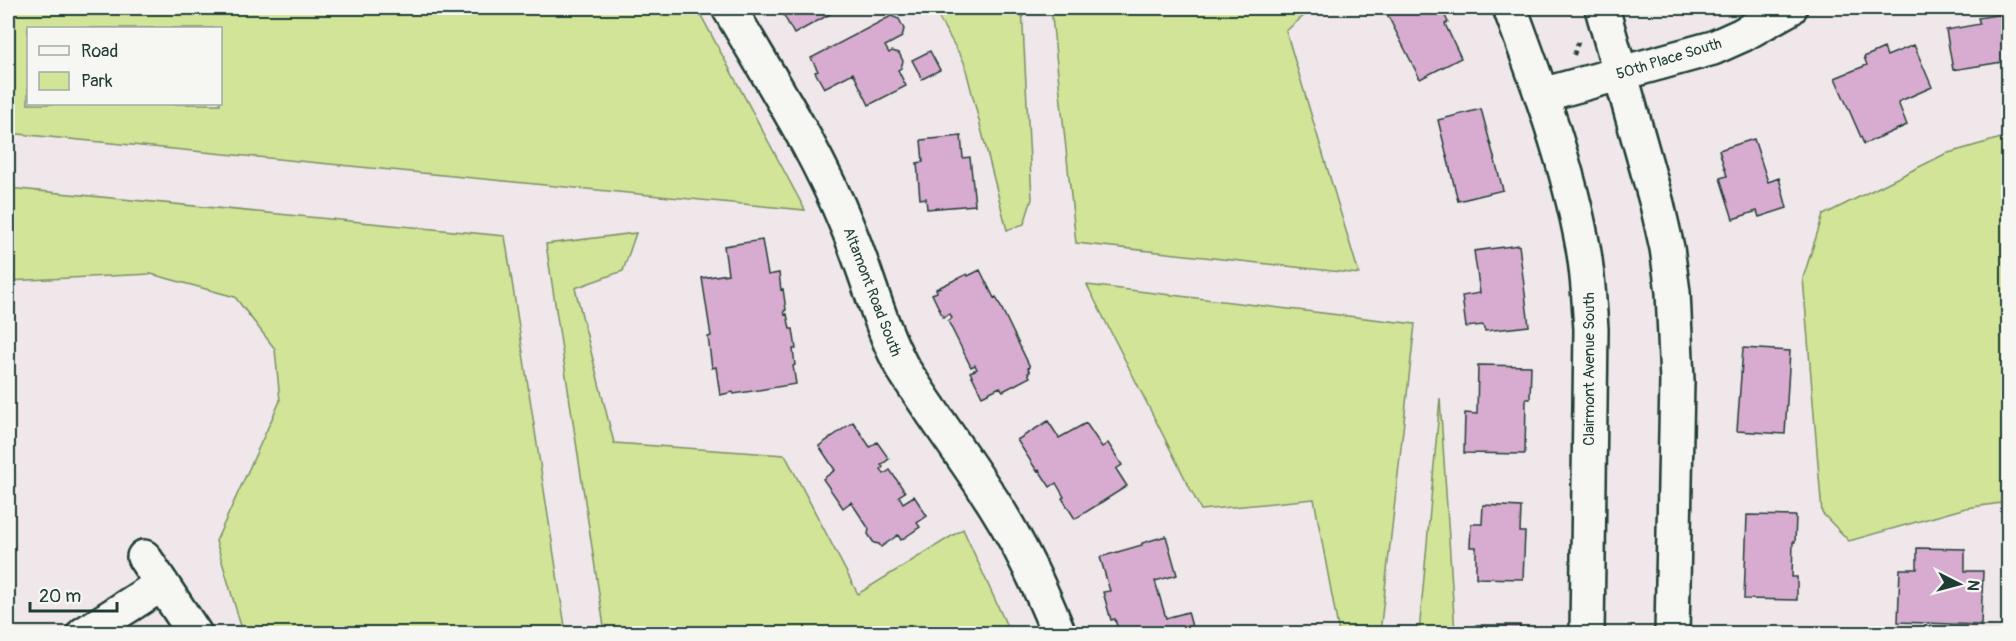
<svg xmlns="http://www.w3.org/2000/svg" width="2016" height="641" viewBox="0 0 2016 641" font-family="Pangolin,sans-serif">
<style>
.green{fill:#d2e498;stroke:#789066;stroke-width:1.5;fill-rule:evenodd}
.building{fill:#d8acd0;stroke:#1f3d34;stroke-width:1.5}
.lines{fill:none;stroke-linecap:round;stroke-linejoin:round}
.minor-casing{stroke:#1f3d34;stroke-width:38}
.path{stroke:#1f3d34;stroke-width:4;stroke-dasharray:4.5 4.5;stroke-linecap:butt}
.minor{stroke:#f6f6f2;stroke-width:33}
.labels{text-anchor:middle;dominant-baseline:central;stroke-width:5;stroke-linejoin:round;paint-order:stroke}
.street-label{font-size:15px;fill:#1f3d34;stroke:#f6f6f2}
</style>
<rect width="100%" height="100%" fill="#f0e7eb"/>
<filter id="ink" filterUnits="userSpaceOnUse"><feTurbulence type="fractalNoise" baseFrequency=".0167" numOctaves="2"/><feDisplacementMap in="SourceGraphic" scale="12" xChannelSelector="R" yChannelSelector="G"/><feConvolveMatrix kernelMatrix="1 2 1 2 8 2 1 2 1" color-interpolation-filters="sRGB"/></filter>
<g filter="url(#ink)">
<path class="green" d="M8 8H697L805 210 8 133ZM220 28V104H28V28Z
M933 8H1022L1032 199 1024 224 1007 230 964 62Z
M1051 8H1313L1286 31 1359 274 1076 243Z
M2008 136V502L1966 508 1849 541 1822 513 1803 278 1823 215 1945 154Z
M8 188 505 236 566 633H243L216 541 280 401 275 349 235 297 151 274 8 281Z
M636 233 623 271 575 288 614 443 785 455 858 594 963 529 1010 633H605L546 244Z
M1087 285 1415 324 1380 633H1339L1314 499 1201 510Z
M1440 398 1455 633H1419Z"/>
<path class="building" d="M780 8H841L794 34Z
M1384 8H1441L1448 22 1445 24 1461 58 1420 79Z
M2008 13V61L1953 70 1946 30 1980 24 1978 18Z
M891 16 899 19 904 29 902 37 885 46 889 53 892 51 899 53 903 61 901 68 898 70 906 86 869 105 853 73 824 88 815 72 818 71 811 58Z
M1914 45 1932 87 1898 102 1907 125 1864 144 1835 78 1867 65 1864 57 1884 48 1887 56Z
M930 51 940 70 922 79 912 60Z
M1481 109 1503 190 1458 201 1438 120Z
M961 136 963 158 970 157 975 205 927 209 926 198 920 199 917 163 923 162 921 140Z
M1754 139 1768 182 1779 178 1787 208 1759 217 1757 211 1733 219 1720 178 1727 176 1719 150Z
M762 240 768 275 779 273 781 290 783 289 786 310 784 311 785 315 787 314 790 329H793L796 349H793L795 365 793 366 796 384 734 394 733 392 720 395 716 367 712 368 708 337 711 336 702 278 728 274 724 246Z
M1519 245 1529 326 1485 331 1483 325 1466 327 1462 296 1480 293 1474 251Z
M980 270 994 298 996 297 1030 367 1028 368 1030 372 1028 373 1030 377 1003 391 1000 387 982 396 970 372 977 369 975 365 971 367 948 321 952 318 950 314 943 317 932 294 937 292 936 289 967 274 968 276Z
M1743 348 1790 351 1785 434 1737 431Z
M1478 365 1531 366 1530 399H1526L1525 454 1464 453 1465 413 1477 414Z
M1048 421 1059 438 1086 423 1102 447 1108 443 1122 465 1116 469 1127 486 1075 519 1062 498 1064 497 1056 483 1050 487 1039 470 1037 471 1017 440Z
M853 422 870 447 877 442 889 459 881 465 883 467 881 469 884 474 890 470 905 492 899 496 903 503 914 496 927 516 917 523 920 527 901 540 898 535 881 547 879 544 874 543 868 534 869 529 851 502 843 508 823 479 835 470 819 446Z
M1483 505 1521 507 1520 532H1525L1523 579 1476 578V547H1470L1471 524H1482Z
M1747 515 1796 516 1795 542H1793L1792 577H1797V600L1744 599Z
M1166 536 1177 575 1155 581 1166 618 1188 612 1194 634H1119L1115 619 1111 620 1103 592 1110 591 1100 557 1142 545V543Z
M1917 548 1965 549V571H1983L1981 625 1898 622 1900 569H1917Z
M1476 625H1520V634H1476Z"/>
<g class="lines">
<defs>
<path id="minor" d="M729 8C770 79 816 149 847 226 867 272 878 322 902 367 932 414 965 458 995 505 1021 546 1041 589 1059 634
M1510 8C1539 86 1568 165 1583 247 1588 274 1589 301 1591 329L1587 634
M1602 8 1657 204 1667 248 1673 292 1677 381 1672 634
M1542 95 1713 48 1742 35 1790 8
M144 557 195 634
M84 634 162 584"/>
</defs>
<use href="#minor" class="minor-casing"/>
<path class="path" d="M1574 55 1579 40"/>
<use href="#minor" class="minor"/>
</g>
</g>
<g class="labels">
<g class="street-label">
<text transform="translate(1669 59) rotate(-17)">50th Place South</text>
<text transform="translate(872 292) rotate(69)">Altamont Road South</text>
<text transform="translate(1589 369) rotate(-90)">Clairmont Avenue South</text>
</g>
</g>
<rect width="2016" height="641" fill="none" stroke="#f6f6f2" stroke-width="30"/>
<rect x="15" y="15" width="1986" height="611" fill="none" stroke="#1f3d34" stroke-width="2" filter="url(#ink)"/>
<rect x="27" y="27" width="195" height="78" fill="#f6f6f2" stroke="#a0aca6" stroke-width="1.5"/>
<rect x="39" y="46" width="30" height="9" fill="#f6f6f2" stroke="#a0aca6" stroke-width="1.5"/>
<text x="81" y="57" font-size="18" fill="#1f3d34">Road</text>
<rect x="39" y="72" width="30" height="18" fill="#d2e498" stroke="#a0aca6" stroke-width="1.5"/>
<text x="81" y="87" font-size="18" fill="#1f3d34">Park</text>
<g transform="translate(1959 584) rotate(96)" stroke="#f6f6f2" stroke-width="4.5" paint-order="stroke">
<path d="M0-4.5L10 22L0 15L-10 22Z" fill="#1f3d34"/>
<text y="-9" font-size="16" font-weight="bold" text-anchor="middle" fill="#1f3d34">N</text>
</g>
<path d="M30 602v9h87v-9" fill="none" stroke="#1f3d34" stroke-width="3"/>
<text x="39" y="602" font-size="18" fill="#1f3d34" stroke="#f6f6f2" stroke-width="4.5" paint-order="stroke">20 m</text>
</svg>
